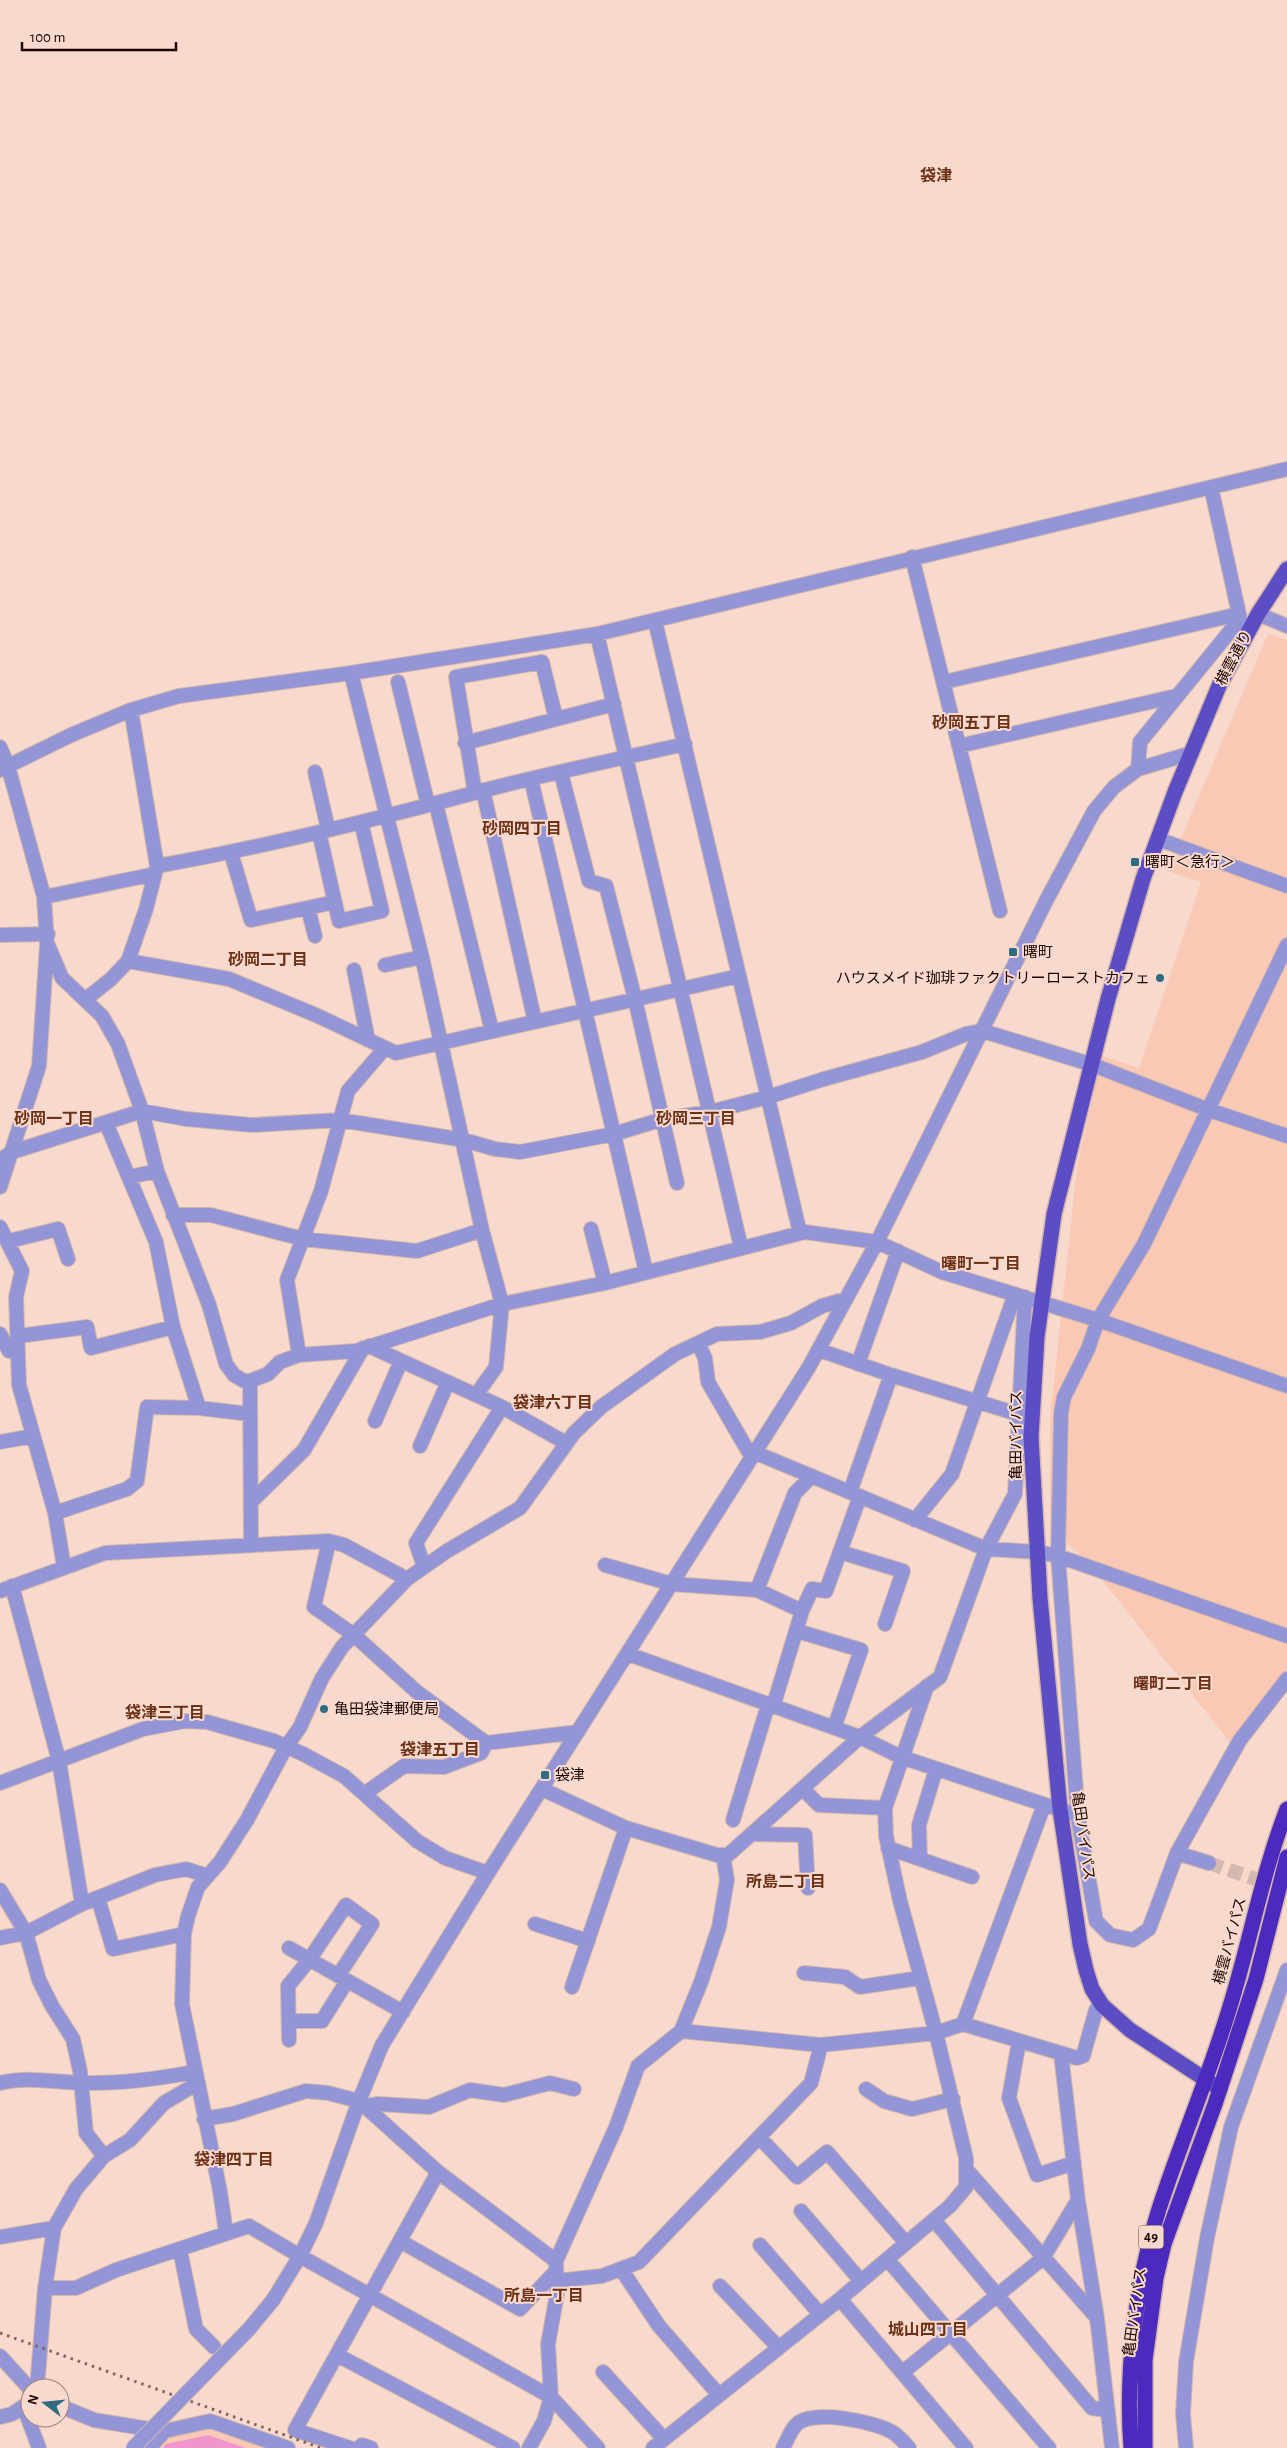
<svg xmlns="http://www.w3.org/2000/svg" width="1287" height="2448" viewBox="0 0 1287 2448" font-family="'Alegreya Sans','Noto Sans JP',sans-serif">
<style>
.built{fill:#f9c9b5}
.green{fill:#f196cd}
.lines{fill:none;stroke-linecap:round;stroke-linejoin:round}
.minor-tunnel{stroke:#d6b9ae;stroke-width:14;stroke-dasharray:14 7;stroke-linecap:butt}
.minor-casing{stroke:#d4b7ac;stroke-width:16}
.major-casing{stroke:#d4b7ac;stroke-width:18}
.highway-casing{stroke:#d4b7ac;stroke-width:18}
.minor{stroke:#9495d6;stroke-width:14}
.major{stroke:#5c4dc5;stroke-width:15}
.highway{stroke:#4b2abd;stroke-width:15}
.rail{stroke:#80665e;stroke-width:3;stroke-dasharray:2.5 5;stroke-linecap:butt}
.minor-bridge-casing{stroke:#d4b7ac;stroke-width:16;stroke-linecap:butt}
.minor-bridge{stroke:#9495d6;stroke-width:14}
.poi-dot{fill:#2d6c81;stroke:#f7d9cd;stroke-width:2}
.labels{text-anchor:middle;dominant-baseline:central;stroke-width:4;stroke-linejoin:round;paint-order:stroke}
.shield{fill:#f7d9cd;stroke:#5e453e;stroke-width:1}
.shield-label{font-size:14px;font-weight:bold;fill:#1c0500}
.street-label{font-size:15px;fill:#1c0500;stroke:#f7d9cd}
.poi-label{font-size:15px;fill:#1c0500;stroke:#f7d9cd;text-anchor:start}
.neighbourhood-label{font-size:16px;font-weight:bold;fill:#6c3116;stroke:#f7d9cd}
</style>
<rect width="100%" height="100%" fill="#f7d9cd"/>
<path class="built" d="M1268 634 1287 640V1673L1231 1744 1089 1563 1050 1527V1418L1077 1168 1102 1056 1139 1068 1201 882 1167 871Z
M209 2424 275 2448H153L166 2435Z"/>
<path class="green" d="M208 2435 246 2448H163L166 2444Z"/>
<g class="lines">
<path class="minor-tunnel" d="M1209 1863 1287 1890"/>
<defs>
<path id="minor" d="M1211 487 1241 623
M912 557 1000 911
M1258 614 1287 626
M655 621 800 1233
M597 634 741 1247
M351 673 422 957 482 1230 502 1304 496 1367 476 1395
M398 682 428 805
M944 682 1239 614
M465 743 614 704
M959 746 1176 696
M0 747 8 766 44 897 47 943 62 978 102 1016 118 1044 142 1111 157 1171 209 1305 226 1364 234 1375 244 1381H250L268 1374 280 1362 299 1355 356 1351 502 1304 605 1283 805 1232 877 1242 942 1272 1098 1320 1287 1386
M1138 769 1140 742 1240 619
M0 770 71 735 131 710 179 696 351 673 597 634 1287 469
M315 772 328 829
M561 773 589 881 606 886 635 999 677 1183
M531 779 646 1272
M483 790 535 1022
M475 793 456 677 542 662 556 719
M436 804 492 1031
M319 832 339 921 382 911 361 822
M1158 839 1287 886
M231 853 251 920 335 902
M157 866C264 847 370 821 474 793 544 774 615 760 685 744
M44 897 155 874
M308 908 315 936
M0 935 48 934
M1287 945 1144 1244 1098 1320 1088 1349 1064 1397 1061 1413 1058 1556 1078 1817 1096 1921 1110 1935 1133 1940 1149 1929 1177 1853 1240 1740 1287 1679
M128 961 229 979 318 1016 396 1053 739 976
M385 965 422 957
M354 970 368 1040
M86 999 111 979 128 961 146 909 157 866 131 710
M106 1123 156 1242 173 1327 199 1408
M0 1160 12 1152 142 1111 186 1119 252 1125 340 1120 464 1140 495 1149 520 1152 614 1134 663 1119 710 1112 768 1097 824 1079 922 1052 966 1034 983 1031 1093 1065 1209 1110 1287 1136
M129 1177 157 1171
M0 1187 39 1066 47 945
M173 1215H211L303 1239 417 1251 482 1230
M0 1227 22 1271 16 1297 19 1385 55 1513 64 1567
M591 1229 605 1283
M9 1241 58 1229 68 1259
M0 1334 9 1351
M18 1336 87 1327 91 1348 173 1327
M698 1343 705 1358 708 1382 748 1451 756 1453 986 1549 1038 1552 1058 1556 1287 1636
M369 1346 502 1407 566 1443
M819 1350 891 1375 1018 1414
M299 1355 287 1280 321 1191 348 1091 385 1048
M858 1364 898 1251
M250 1381 251 1544
M375 1421 401 1361
M0 1442 33 1436
M420 1446 448 1382
M850 1492 891 1375
M251 1502 304 1450 363 1348
M55 1513 127 1489 137 1481 147 1407 199 1408 250 1414
M915 1520 952 1474 1015 1294
M329 1541 314 1607 354 1635 417 1692 486 1743
M840 1552 903 1571 885 1624
M605 1565 672 1584 757 1590 802 1611
M424 1567 416 1543 502 1407
M12 1586 59 1761 82 1904
M757 1590 795 1493 812 1476
M0 1591 105 1553 329 1541 344 1545 407 1579
M797 1631 861 1650 834 1728
M628 1654 860 1737 901 1757 1070 1813
M773 1707 802 1611 812 1589 826 1591 860 1496
M0 1783 143 1729 185 1721 207 1722 274 1741 303 1754 344 1776 417 1841 445 1858 488 1873
M542 1789 626 1828 717 1855H728L860 1737 940 1677 986 1549 1015 1494 1025 1297
M803 1789 819 1805 885 1808
M364 1794 404 1766 444 1767 481 1753 486 1743 578 1732
M733 1820 768 1705
M753 1834 805 1835 808 1888
M888 1848 972 1877
M1177 1853 1209 1863
M920 1859 919 1825 936 1769
M0 1890 26 1933 39 1980 52 2006 73 2039 80 2071 86 2133 104 2156
M98 1898 113 1949 184 1934
M535 1924 588 1941
M0 1938 26 1933 82 1904 155 1875 186 1869 208 1876
M289 1948 403 2012
M804 1973 845 1977 860 1987 920 1978
M572 1987 626 1828
M289 2021H322L347 1981
M963 2024 1044 1805
M681 2031 821 2045 936 2033 963 2024 1077 2058 1083 2056 1096 2010 1102 2005
M289 2040 288 1986 309 1960 346 1905 372 1924 338 1976
M1019 2041 1009 2098 1037 2175 1074 2163
M1061 2054 1078 2200 1097 2318 1112 2448
M0 2083C28 2076 52 2082 80 2083 118 2084 157 2079 194 2072
M866 2089 884 2101 912 2109 953 2099
M365 2106 378 2104 429 2107 470 2090 504 2095 550 2083 574 2089
M204 2119 233 2114 306 2091 328 2093 359 2101 438 2172 556 2261
M759 2137 797 2177 827 2152 906 2243
M967 2170 1097 2318
M801 2211 861 2281
M934 2220 1092 2408 1107 2410
M226 2233 220 2191 182 2004 184 1934 188 1916 198 1887 220 1862 247 1820 286 1747 300 1727 322 1678 342 1647 407 1579 447 1551 520 1508 574 1433 601 1407 675 1354 717 1334 760 1332 791 1323 822 1306 846 1299
M0 2237 54 2228
M400 2241 520 2309 556 2271
M760 2245 820 2314
M180 2250 196 2329 214 2347
M887 2259 1049 2448
M621 2269 659 2326 719 2395
M556 2281 602 2276 639 2262 811 2083 821 2045
M720 2286 778 2347
M45 2288H76L116 2270 249 2226 300 2256 551 2397 598 2448
M840 2299 966 2448
M273 2300 300 2256 316 2223 359 2101 382 2045 488 1873 809 1367 877 1242 1046 901 1094 811 1114 787 1138 769 1192 753
M337 2355 513 2448
M0 2356 30 2389
M603 2372 664 2439
M903 2372 1043 2258 1078 2200
M37 2388 45 2288 54 2228 76 2189 104 2156 130 2140 164 2103 198 2083
M60 2406 94 2420 161 2431
M24 2408 39 2448
M0 2417 12 2414 30 2402
M149 2448 165 2431 210 2421 288 2448
M350 2448 295 2430 438 2172
M359 2448 362 2445 371 2448
M529 2448 544 2421 551 2397 548 2344 557 2294 556 2261 616 2127 638 2066 681 2031 701 1982 719 1927 727 1880 723 1855
M653 2448 840 2299 950 2206 966 2187V2158L936 2033 900 1901 886 1836 885 1808 927 1686
M783 2448C787 2441 790 2431 796 2425 811 2408 875 2422 892 2432 899 2436 904 2442 909 2448
M1186 2448 1183 2414 1186 2362 1207 2238 1231 2127 1287 1970"/>
<path id="major" d="M1220 2089 1130 2030 1102 2005 1092 1989 1086 1970 1080 1944 1060 1809 1040 1598 1031 1437 1037 1337 1054 1214 1108 999 1143 879 1175 792 1219 686 1258 614 1287 569"/>
<path id="highway" d="M1131 2448C1125 2371 1136 2282 1159 2209 1180 2144 1207 2081 1227 2016 1249 1948 1261 1876 1287 1809
M1145 2448V2360L1156 2278 1164 2244 1215 2104 1256 1979 1287 1857"/>
</defs>
<use href="#minor" class="minor-casing"/>
<use href="#major" class="major-casing"/>
<use href="#highway" class="highway-casing"/>
<use href="#minor" class="minor"/>
<use href="#major" class="major"/>
<use href="#highway" class="highway"/>
<path class="rail" d="M0 2333 321 2448"/>
<defs>
<path id="minor-bridge" d="M133 2448 249 2329 273 2300"/>
</defs>
<use href="#minor-bridge" class="minor-bridge-casing"/>
<use href="#minor-bridge" class="minor-bridge"/>
</g>
<g class="poi-dot">
<rect x="1130" y="857" width="10" height="10" rx="2.5"/>
<rect x="1008" y="947" width="10" height="10" rx="2.5"/>
<circle cx="1160" cy="978" r="5"/>
<circle cx="324" cy="1709" r="5"/>
<rect x="540" y="1770" width="10" height="10" rx="2.5"/>
</g>
<g class="labels">
<rect class="shield" x="1138.5" y="2225.5" width="25" height="23" rx="4"/>
<g class="shield-label">
<text x="1151" y="2237">49</text>
</g>
<g class="street-label">
<text transform="translate(1234 658) rotate(-62)">横雲通り</text>
<text transform="translate(1016 1435) rotate(-90)">亀田バイパス</text>
<text transform="translate(1083 1836) rotate(82)">亀田バイパス</text>
<text transform="translate(1230 1941) rotate(-75)">横雲バイパス</text>
<text transform="translate(1135 2312) rotate(-82)">亀田バイパス</text>
</g>
<g class="poi-label">
<text x="1145" y="862">曙町＜急行＞</text>
<text x="1023" y="952">曙町</text>
<text x="1150" y="978" text-anchor="end">ハウスメイド珈琲ファクトリーローストカフェ</text>
<text x="334" y="1709">亀田袋津郵便局</text>
<text x="555" y="1775">袋津</text>
</g>
<g class="neighbourhood-label">
<text x="936" y="176">袋津</text>
<text x="972" y="723">砂岡五丁目</text>
<text x="522" y="829">砂岡四丁目</text>
<text x="268" y="960">砂岡二丁目</text>
<text x="54" y="1119">砂岡一丁目</text>
<text x="696" y="1119">砂岡三丁目</text>
<text x="981" y="1264">曙町一丁目</text>
<text x="553" y="1403">袋津六丁目</text>
<text x="1173" y="1684">曙町二丁目</text>
<text x="165" y="1713">袋津三丁目</text>
<text x="440" y="1750">袋津五丁目</text>
<text x="786" y="1882">所島二丁目</text>
<text x="234" y="2160">袋津四丁目</text>
<text x="544" y="2296">所島一丁目</text>
<text x="928" y="2330">城山四丁目</text>
</g>
</g>
<g transform="translate(45 2403) rotate(286)"><circle r="24" fill="#f7d9cd" stroke="#9f847b"/>
<path d="M0-4L9 19L0 12L-9 19Z" fill="#2d6c81"/>
<text y="-8" font-size="14" font-weight="bold" text-anchor="middle" fill="#1c0500">N</text>
</g>
<path d="M22 42v8h154v-8" fill="none" stroke="#1c0500" stroke-width="2.5"/>
<text x="30" y="42" font-size="15" fill="#1c0500" stroke="#f7d9cd" stroke-width="4" paint-order="stroke">100 m</text>
</svg>
